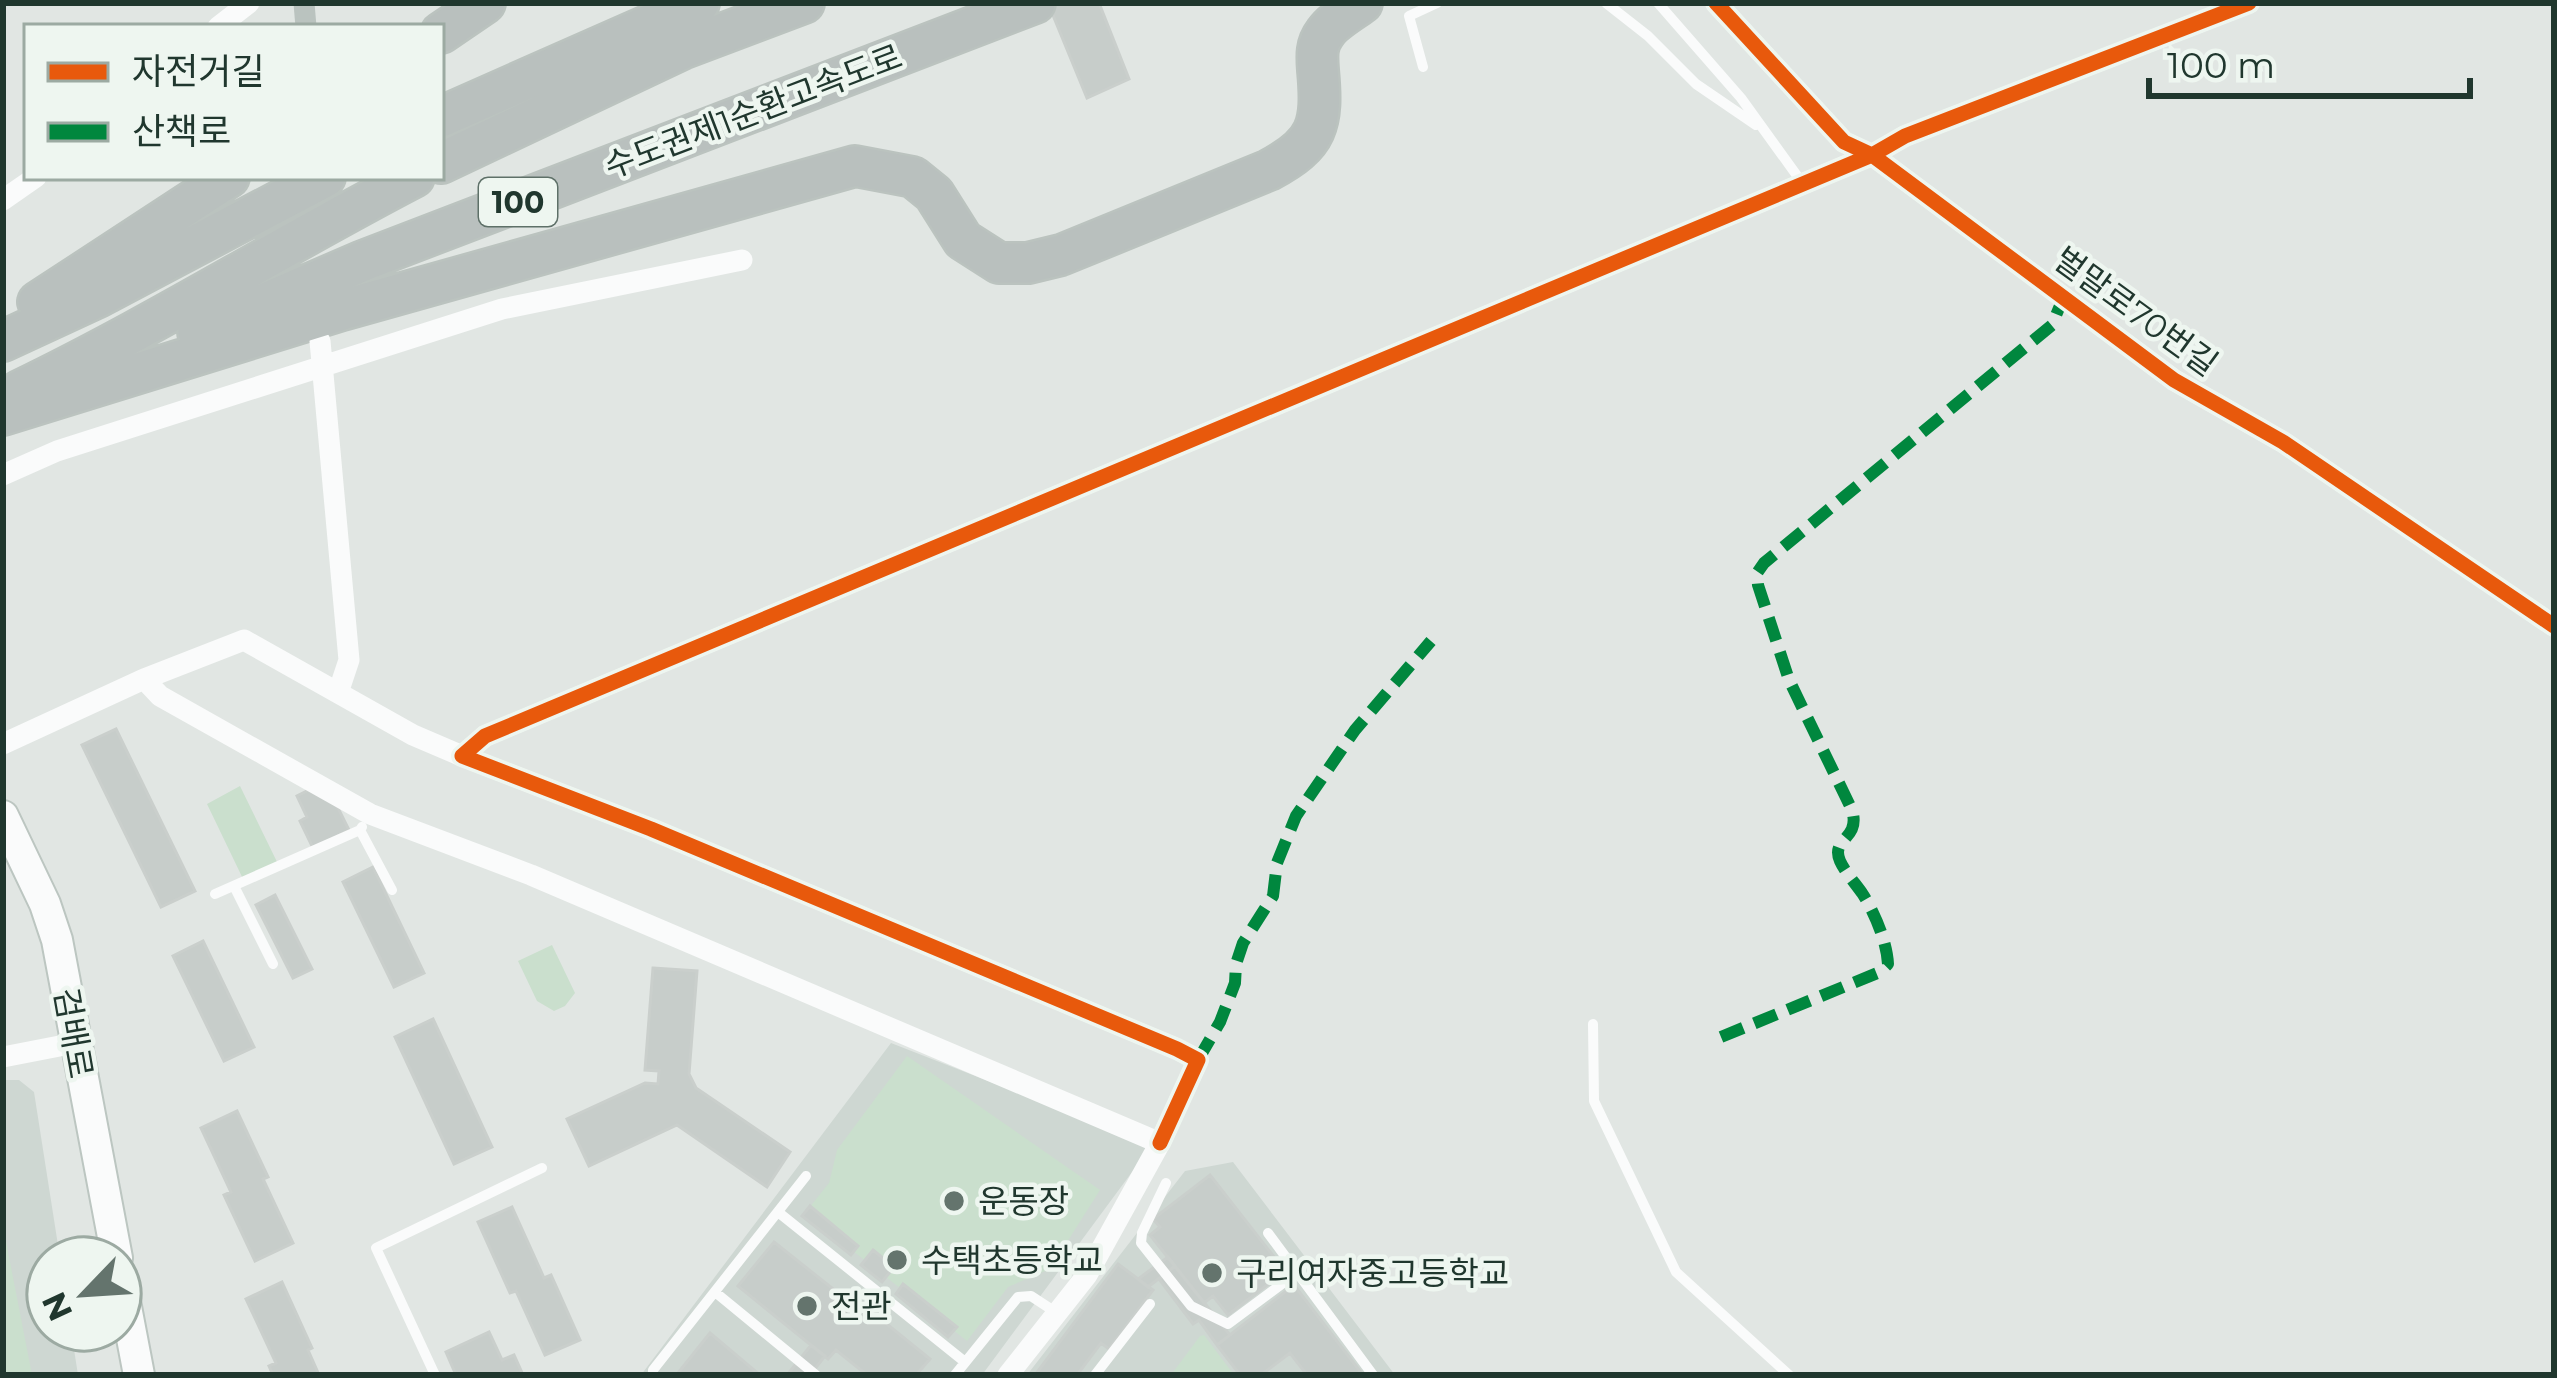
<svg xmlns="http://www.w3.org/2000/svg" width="2557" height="1378" viewBox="0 0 2557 1378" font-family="Montserrat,'Noto Sans KR',sans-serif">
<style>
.built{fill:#ced7d2}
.green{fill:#cadfcd}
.building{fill:#c7cdca;stroke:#cacfcc;stroke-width:3}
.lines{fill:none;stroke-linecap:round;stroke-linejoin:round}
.street-tunnel{stroke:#bac3bf;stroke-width:21;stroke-dasharray:21 10;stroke-linecap:butt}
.secondary-casing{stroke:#bcc6c1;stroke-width:34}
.highway-casing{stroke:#bbc3bf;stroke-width:44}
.lane{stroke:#fafbfb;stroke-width:10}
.street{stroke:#fafbfb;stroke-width:21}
.secondary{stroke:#fafbfb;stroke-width:30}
.highway{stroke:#b9c0be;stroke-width:39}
.quiet{stroke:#00873e;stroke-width:12;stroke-dasharray:24 12;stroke-linecap:butt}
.cycleway-casing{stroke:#eef6f0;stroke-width:22}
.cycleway{stroke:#e8590c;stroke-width:15}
.poi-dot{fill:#64746d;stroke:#eef6f0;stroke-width:4.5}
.labels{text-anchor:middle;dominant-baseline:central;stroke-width:9;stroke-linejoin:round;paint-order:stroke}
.shield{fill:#eef6f0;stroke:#5e7068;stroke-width:3}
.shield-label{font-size:30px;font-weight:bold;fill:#20372e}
.street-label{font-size:33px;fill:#20372e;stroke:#eef6f0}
.poi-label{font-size:33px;fill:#20372e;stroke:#eef6f0;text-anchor:start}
</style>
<rect width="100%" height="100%" fill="#e1e6e3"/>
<path class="built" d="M891 1043 1152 1145 982 1375H641Z
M3 1080H19L34 1092 60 1258H48V1330H71L78 1375H3Z
M1233 1162 1395 1375H1027L1185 1171Z"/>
<path class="green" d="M240 786 279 866 245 883 207 804Z
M552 945 575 993 565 1006 554 1011 537 1001 518 961Z
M907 1056 1100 1190 1050 1269 1008 1287 967 1341 805 1213 829 1183 837 1150Z
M3 1226 32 1375H3Z
M1204 1335 1234 1375H1171L1200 1336Z"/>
<path class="building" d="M1048 3H1099L1129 79 1087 98Z
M116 729 195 891 161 907 82 745Z
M325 782 349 830 313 848 300 821 307 817 297 796Z
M373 867 424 973 394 987 343 882Z
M275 895 312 969 293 978 256 905Z
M203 941 254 1047 224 1061 173 956Z
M653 968 697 971 689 1074 696 1088 790 1152 767 1187 677 1125 589 1166 567 1119 645 1083 658 1084 659 1071 645 1070Z
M433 1019 492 1147 454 1164 395 1037Z
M237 1111 268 1177 263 1179 293 1243 255 1261 224 1195 231 1192 201 1128Z
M1210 1175 1285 1271 1228 1315 1213 1296 1204 1303 1150 1235 1160 1227 1153 1219Z
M810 1206 858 1246 851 1255 802 1216Z
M512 1207 544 1278 551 1275 580 1340 545 1355 516 1291 510 1293 478 1222Z
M774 1242 857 1308 861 1303 930 1359 916 1375H867L836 1350 828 1359 738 1286Z
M873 1250 894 1267 882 1282 861 1265Z
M1168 1257 1175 1266 1148 1287 1138 1279Z
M1118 1264 1153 1290 1109 1349 1101 1343 1077 1375H1035Z
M1175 1266 1230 1335 1217 1345 1199 1320 1193 1324 1159 1279Z
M282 1282 312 1348 308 1350 319 1375H273L269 1366 276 1363 246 1299Z
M903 1284 957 1327 948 1337 896 1294Z
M1294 1285 1363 1375H1307L1290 1353 1261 1375H1240L1217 1345Z
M489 1332 502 1360 514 1355 523 1375H456L446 1352Z
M710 1333 760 1375H681L678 1373Z
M811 1345 825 1356 810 1375H787Z"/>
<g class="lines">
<path class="street-tunnel" d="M304 3 306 27"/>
<defs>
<path id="secondary" d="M3 816 45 904 57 940 117 1258
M120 1275 139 1375"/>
<path id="highway" d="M441 33 485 3
M441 117 699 3
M441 163 682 49 804 3
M38 302 229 177
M198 332 363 261 1035 3
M3 341 98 297 325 177
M19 391C154 326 281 246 414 177
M3 415 342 310 855 166 913 177 934 194 963 240 999 263H1028L1061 255 1269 170C1318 144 1323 125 1318 70 1317 56 1316 45 1325 33 1333 21 1350 12 1362 3"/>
</defs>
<use href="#secondary" class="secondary-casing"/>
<use href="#highway" class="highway-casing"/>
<path class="lane" d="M1606 3 1648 36 1696 84 1756 125
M1658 3 1741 98 1803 184
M1423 67 1409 16 1437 3
M362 827 360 830 392 890
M234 886 273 964
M215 894 360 830
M1593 1024 1594 1101 1676 1272 1789 1375
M1166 1183 1142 1233 1141 1243 1191 1306 1228 1324 1298 1272
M778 1212 965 1362
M1268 1233 1373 1375
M715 1292 816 1375
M435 1375 376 1248 542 1168
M653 1375V1370L806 1176
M955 1375 1018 1297 1031 1296 1057 1313
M1095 1375 1150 1304"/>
<path class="street" d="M1716 3 1844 142 1872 155 2174 380 2283 442 2554 626
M218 27 249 3
M3 200 36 177
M320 341 349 660 338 693
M3 475 57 451 502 309 742 260
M144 679 244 640 413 735 462 756
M3 744 144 679 160 696 370 814 531 875 1160 1143 1087 1275 1008 1375
M3 1057 75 1043
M1160 1143 1198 1060 1177 1049 651 829 462 756 485 736C948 545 1409 347 1872 155L1905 136 2249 3"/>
<use href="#secondary" class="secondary"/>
<use href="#highway" class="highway"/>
<path class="quiet" d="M1721 1037 1880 972 1888 964C1887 942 1874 911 1862 893 1855 883 1845 872 1840 861 1830 838 1861 840 1852 810L1789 680 1758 585 1757 573 1764 563 2052 325 2064 296
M1198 1060 1220 1022 1235 983 1236 964 1243 943 1273 896 1277 863 1296 816 1355 730 1431 641"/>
<defs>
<path id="cycleway" d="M1716 3 1844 142 1872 155 2174 380 2283 442 2554 626
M1160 1143 1198 1060 1177 1049 651 829 462 756 485 736C948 545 1409 347 1872 155L1905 136 2249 3"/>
</defs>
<use href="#cycleway" class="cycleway-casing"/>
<use href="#cycleway" class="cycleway"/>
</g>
<g class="poi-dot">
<circle cx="954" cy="1201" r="12"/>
<circle cx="897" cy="1260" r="12"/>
<circle cx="1212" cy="1273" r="12"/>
<circle cx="807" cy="1306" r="12"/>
</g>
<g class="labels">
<rect class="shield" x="479" y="178" width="78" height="48" rx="9"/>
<g class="shield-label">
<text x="518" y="202">100</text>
</g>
<g class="street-label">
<text transform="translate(753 111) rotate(-21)">수도권제1순환고속도로</text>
<text transform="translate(2136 311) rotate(36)">벌말로70번길</text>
<text transform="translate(74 1033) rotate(80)">검배로</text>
</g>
<g class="poi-label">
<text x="978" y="1201">운동장</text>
<text x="921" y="1260">수택초등학교</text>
<text x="1236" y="1273">구리여자중고등학교</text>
<text x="831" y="1306">전관</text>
</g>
</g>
<rect width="2557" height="1378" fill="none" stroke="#20372e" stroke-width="12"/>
<rect x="24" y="24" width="420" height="156" fill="#eef6f0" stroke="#9caaa2" stroke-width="3"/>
<rect x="48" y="63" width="60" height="18" fill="#e8590c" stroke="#9caaa2" stroke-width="3"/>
<text x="132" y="84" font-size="36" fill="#20372e">자전거길</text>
<rect x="48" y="123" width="60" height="18" fill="#00873e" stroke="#9caaa2" stroke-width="3"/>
<text x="132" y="144" font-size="36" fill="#20372e">산책로</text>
<g transform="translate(84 1294) rotate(245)"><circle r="57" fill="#eef6f0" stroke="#9caaa2" stroke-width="3"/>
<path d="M0-9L21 45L0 30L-21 45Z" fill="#64746d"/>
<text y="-18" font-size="33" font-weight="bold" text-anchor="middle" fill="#20372e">N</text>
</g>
<path d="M2149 78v18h321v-18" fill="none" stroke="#20372e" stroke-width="6"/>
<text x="2167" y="78" font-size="36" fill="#20372e" stroke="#eef6f0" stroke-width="9" paint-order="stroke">100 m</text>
</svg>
